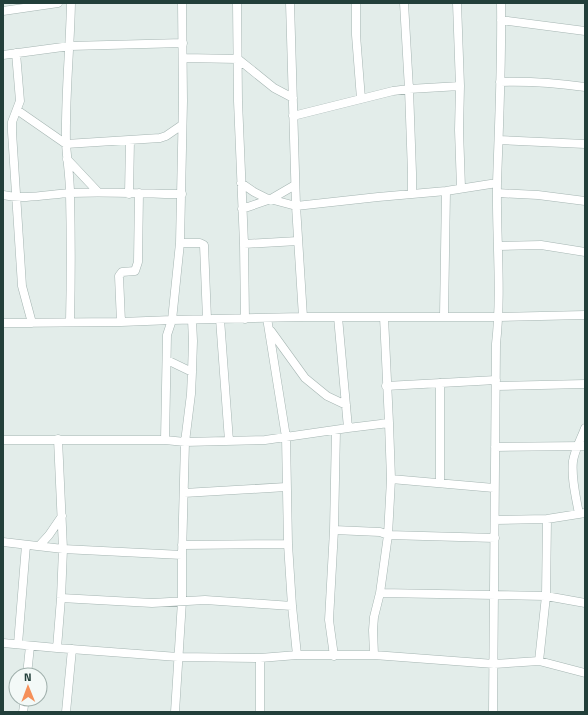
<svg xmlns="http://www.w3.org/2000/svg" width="588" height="715" viewBox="0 0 588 715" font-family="'Titillium Web',sans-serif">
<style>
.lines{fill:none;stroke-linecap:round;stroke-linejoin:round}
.minor-casing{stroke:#a5b5b2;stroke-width:9}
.minor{stroke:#fff;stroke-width:8}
</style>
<rect width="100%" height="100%" fill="#e3edea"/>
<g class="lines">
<defs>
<path id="minor" d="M237 3 238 101 244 244 245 319
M290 3 296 206 303 317
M356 3V35L361 99
M404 3 409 89 412 173V194
M457 3 460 86 459 130 461 188
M3 11 58 3
M501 20 585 31
M16 53 20 101 12 122V132L22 286 32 323
M3 55 70 46 183 43
M184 58 238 59 274 88 293 98
M500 82C529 81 556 83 585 87
M17 110 66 144 160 138 166 136 182 125
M293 116 393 91 409 89 460 86
M499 140 585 144
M67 159 98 192
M241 183 254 192 266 198 296 206 378 197 446 191 497 183
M497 193 538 195 585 201
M129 194 130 140
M3 195C25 200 49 194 71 193 108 191 145 194 182 194
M242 209 271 199 295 185
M180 243H200L204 245 207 319
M244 244 298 241
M498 246 541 245 585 252
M444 316 446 191
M338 317 348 428 389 423 391 479 388 535 380 593 374 617 373 630 374 655
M384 317 389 423
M267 318 286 437 288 544 292 606 297 655
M220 319 229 441
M70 322C71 280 71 237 70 194 70 177 67 160 66 143 65 96 70 50 71 3
M121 322 119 276 122 272 135 271 138 262 139 193
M3 323 121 322 172 320 303 317H499L585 315
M271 331 305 378 327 396 346 405
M167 360 192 372
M386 386 496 380
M496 386 585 384
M3 440H165L185 442 265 440 348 428
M165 440 167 335 172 320 180 243 183 101 182 3
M495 447 585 446
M391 479 494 488
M440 483V383
M184 493 286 487
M579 514C576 497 571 478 573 461 575 449 581 439 585 428
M495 520 547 519 585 513
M334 530 380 532 388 535 495 538
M3 542 63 549 182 555 185 442 191 394 192 372 193 341 192 320
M182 545 288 544
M39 546 49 535 62 516
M380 593 546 596 585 603
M61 598 152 603 205 600 292 606
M3 643 57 648 178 657 260 658 297 655H374L494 664 539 661 585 673
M18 644 26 545
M57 648 61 598 63 549 58 439
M334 656 329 620 334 530 336 430
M539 661 546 596 547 519
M27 675 30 646
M23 712 25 699
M66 712 72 649
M175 712 182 601V555
M260 712V658
M493 712 496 344C502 291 496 237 497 183 499 123 502 63 501 3"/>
</defs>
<use href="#minor" class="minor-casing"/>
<use href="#minor" class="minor"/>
</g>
<rect width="588" height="715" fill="none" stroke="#223f3a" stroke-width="8"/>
<g transform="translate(28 687) rotate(359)"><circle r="19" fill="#f3f9f7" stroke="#9fafab"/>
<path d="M0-3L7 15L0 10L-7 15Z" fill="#f59059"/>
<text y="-6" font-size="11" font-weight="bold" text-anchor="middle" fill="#223f3a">N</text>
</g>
</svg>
